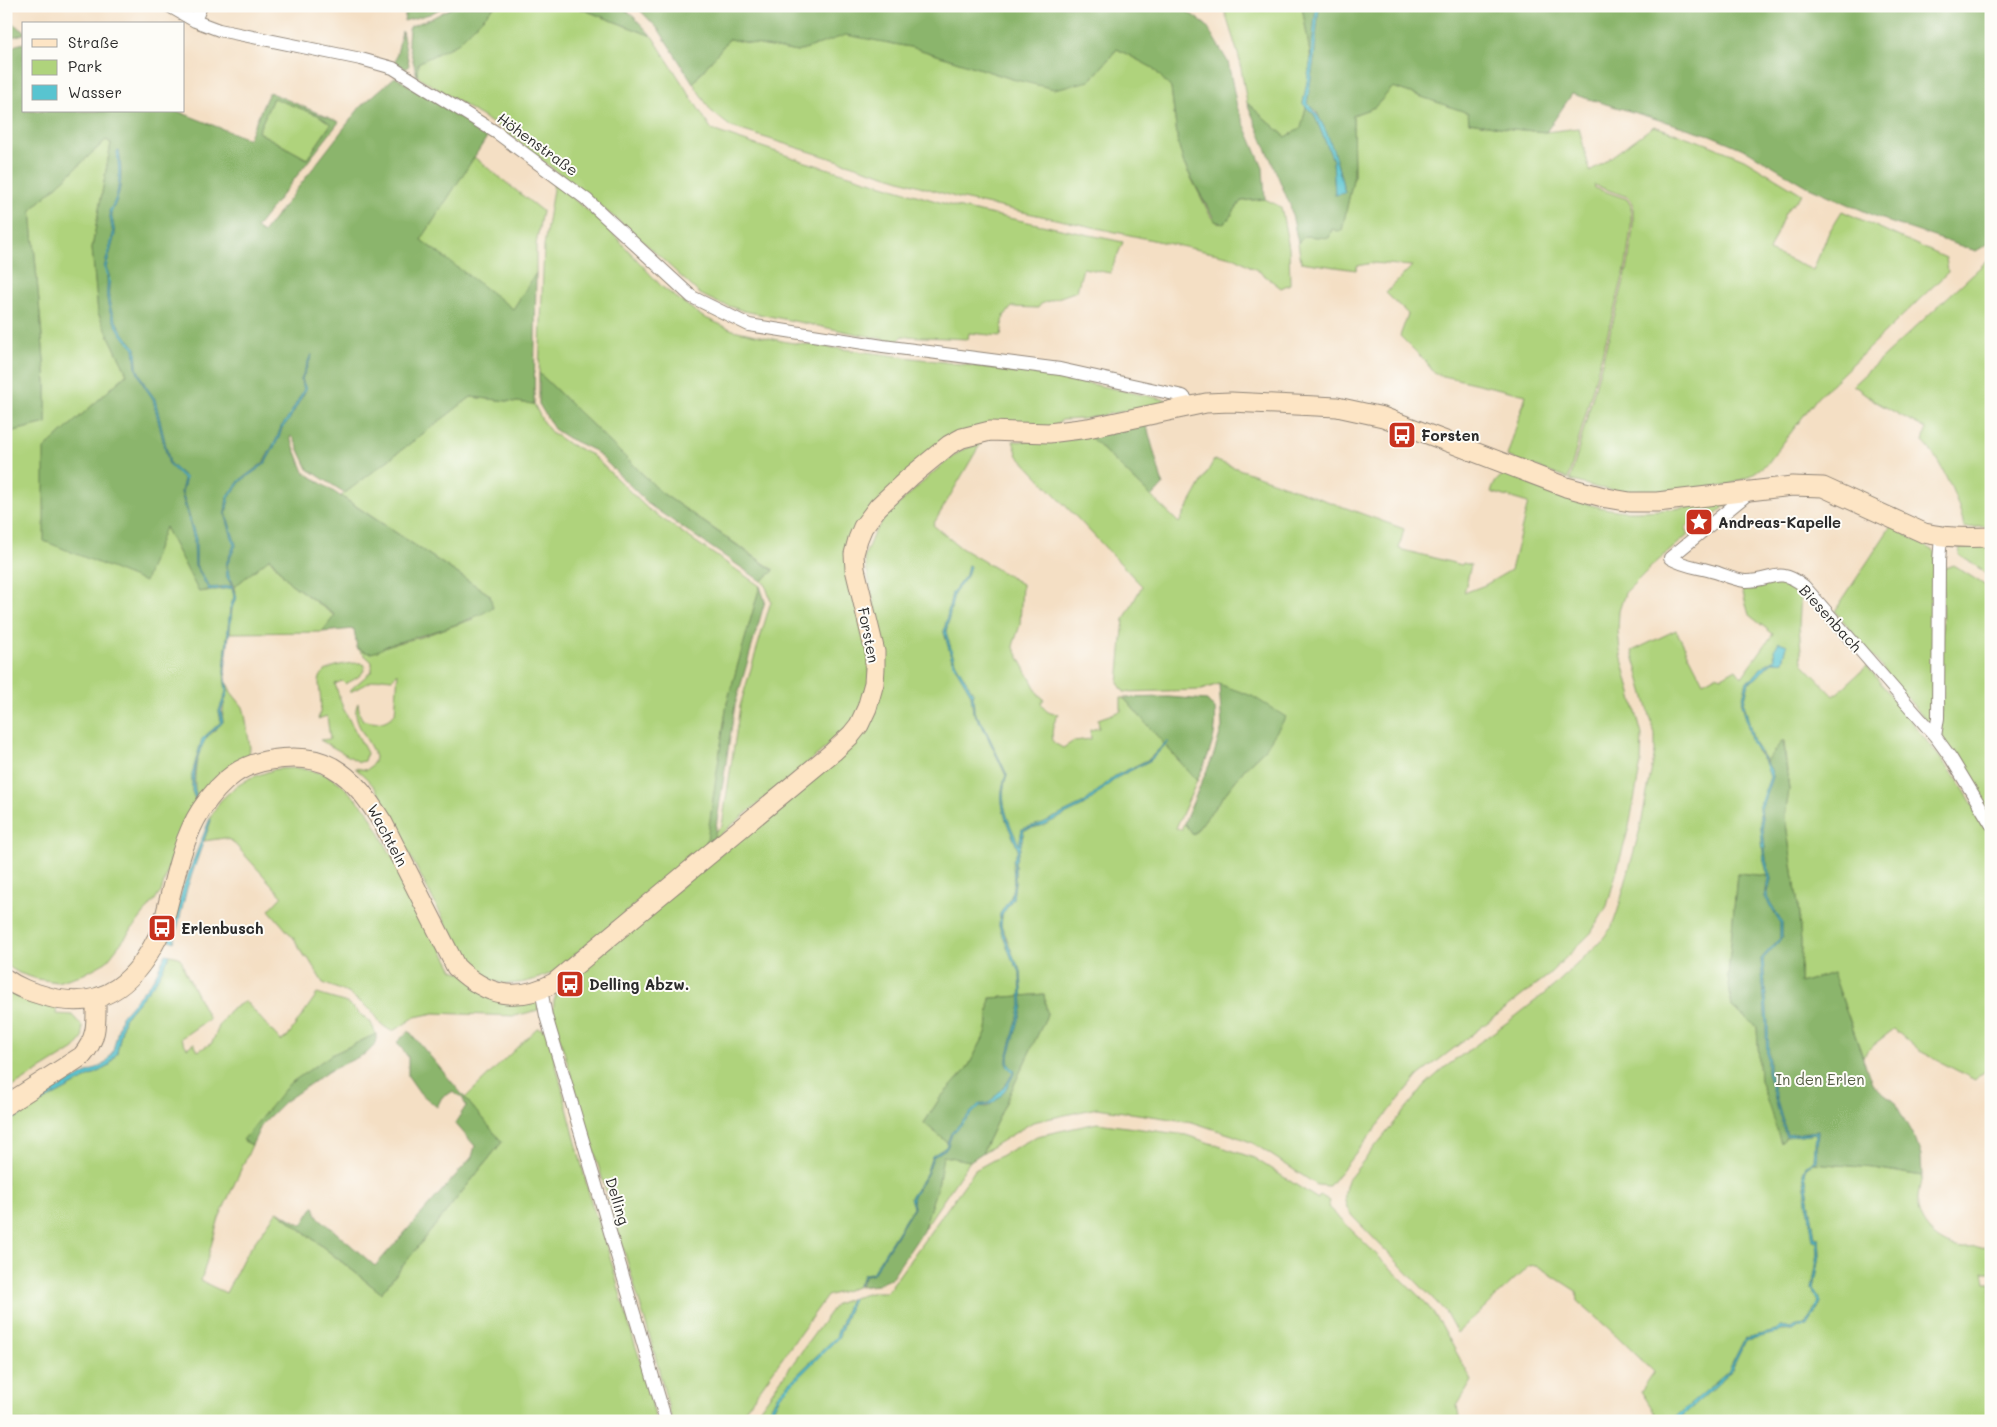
<svg xmlns="http://www.w3.org/2000/svg" width="1997" height="1427" viewBox="0 0 1997 1427" font-family="Mali,sans-serif">
<style>
.green{fill:#afd37c;stroke:#6d7f54}
.forest{fill:#8bb56c;stroke:#5b704c;fill-rule:evenodd}
.water{fill:#58c4d0;stroke:#42787e}
.lines{fill:none;stroke-linecap:round;stroke-linejoin:round}
.street-casing{stroke:#908578;stroke-width:14}
.secondary-casing{stroke:#908578;stroke-width:21}
.street{stroke:#fff;stroke-width:12}
.secondary{stroke:#fde5c5;stroke-width:19}
.labels{text-anchor:middle;dominant-baseline:central;stroke-width:4;stroke-linejoin:round;paint-order:stroke}
.street-label{font-size:15px;fill:#2b2b2b;stroke:#fdfcf7}
.poi-label{font-size:15px;font-weight:bold;fill:#2b2b2b;stroke:#fdfcf7;text-anchor:start}
.park-label{font-size:15px;fill:#535d43;stroke:#fdfcf7}
</style>
<rect width="100%" height="100%" fill="#fdfcf7"/>
<filter id="ink" filterUnits="userSpaceOnUse"><feTurbulence type="fractalNoise" baseFrequency=".02" numOctaves="2"/><feDisplacementMap in="SourceGraphic" scale="10" xChannelSelector="R" yChannelSelector="G"/><feConvolveMatrix kernelMatrix="1 2 1 2 8 2 1 2 1" color-interpolation-filters="sRGB"/></filter>
<filter id="wash" filterUnits="userSpaceOnUse"><feTurbulence type="fractalNoise" baseFrequency=".0096" numOctaves="4" result="noise"/><feDisplacementMap in="SourceGraphic" scale="20" xChannelSelector="R" yChannelSelector="G"/><feGaussianBlur stdDeviation="1.12" result="paint"/><feColorMatrix in="noise" values="0 0 0 0 0 0 0 0 0 0 0 0 0 0 0 0 0 1.4 0 .05"/><feComposite in="paint" operator="in"/></filter>
<g filter="url(#wash)">
<rect width="100%" height="100%" fill="#f4dfc4"/>
<path class="green" d="M495 6H574L652 36 712 130 806 162 956 207 1123 242 1110 273 1083 268 1077 291 1041 304 1038 308 1012 307 1004 316 1001 336 969 333 968 339 903 336 897 342 744 311 716 302 700 294 634 233 505 131 417 76 418 63 457 43Z
M1223 6H1302L1311 59 1303 104 1306 107 1302 128 1286 137 1247 103 1239 57Z
M846 34 915 48 1012 79 1090 81 1117 49 1153 68 1171 88 1178 143 1184 164 1211 217 1219 224 1230 217 1241 201 1265 199 1281 207 1289 248 1290 284 1281 288 1260 272 1236 258 958 198 731 127 711 111 693 83 729 39 797 52Z
M1393 87 1469 113V122L1512 129 1546 132 1579 128 1590 172 1654 126 1707 144 1744 159 1802 194 1785 213 1769 251 1813 270 1829 232 1842 211 1946 258 1948 272 1817 398 1768 463 1748 477 1726 486 1635 493 1598 488 1570 480 1628 266 1633 227V205L1628 197 1594 185 1595 188 1627 199 1631 206V227L1626 266 1568 479 1507 456 1526 395 1435 374 1425 361 1400 336 1408 314 1386 293 1412 266 1372 263 1357 266 1356 270 1301 262 1298 243 1305 236 1329 237 1332 229 1342 230 1354 175 1353 115 1375 107Z
M273 98 318 115 331 124 307 159 258 132Z
M106 140 111 143 92 248 98 313 127 374 44 449 165 527 199 592 233 588 234 597 230 608 224 671 226 692 219 711 221 722 202 739 192 774V791L196 801 190 809 179 834 161 892 106 962 84 974 57 982 37 979 19 973 6 965V433L46 423V383L31 210Z
M474 157 542 211 536 245V273L513 310 421 240Z
M554 183 605 225 662 287 703 317 733 330 787 342 1054 376 1167 400V403L1083 419 1062 420 1052 428 975 431 859 527 870 681 856 723 552 973C518 987 494 991 466 962L388 814C382 794 371 781 355 768L367 770 374 762 375 757C370 740 349 720 358 703L360 715 363 720C377 724 384 724 395 714L398 673 392 679 382 678 372 681 350 692V690L372 671V662L357 648 372 653 386 646 421 637 473 619 490 595 341 496 471 397 534 404 543 422 551 432 567 443 592 455 648 509 760 586 727 703 708 837 722 826 740 706 771 601 765 584 761 581 774 570 662 493 539 373 544 246Z
M1991 257V526L1964 528C1961 504 1940 458 1923 442L1926 429 1878 403 1853 385Z
M1089 436 1179 523 1214 460 1404 529 1399 549 1462 565 1463 563 1471 565 1464 593 1485 585 1511 570 1528 503 1491 492C1495 481 1498 476 1510 473 1549 489 1591 512 1635 511 1666 511 1699 506 1731 501L1707 522 1705 520 1700 522 1697 518 1685 528 1688 535 1652 566 1625 593 1619 611 1618 631 1620 651 1642 735 1641 763 1629 827 1607 906 1591 933 1545 978 1418 1076 1329 1186 1317 1185 1253 1143 1232 1135 1192 1122 1097 1108 1033 1122 982 1153 1047 1015 1044 994 1022 996 1021 971 1014 958 1006 936 1001 926 1002 915 1013 898 1015 882V862L1020 849 1024 830 1044 825 1085 805 1116 778 1151 760 1165 745 1197 781 1176 828 1181 830 1184 823 1193 835 1247 766 1265 749 1219 684 1201 690 1124 692 1118 683 1124 619 1142 586 1018 456 1013 441 1050 442Z
M981 443 933 525 961 548 1022 584 1020 625 1013 646 1039 695 1044 699 1041 703C1045 712 1050 714 1059 714 1053 721 1050 735 1054 743L1063 748 1074 741 1091 739 1090 730 1099 728 1098 719 1121 711V698H1124L1164 744 1149 759 1115 776 1084 803 1043 823 1022 829 1019 846C1009 822 997 801 1007 775L983 724 974 712 973 693 955 662 946 632 954 593 967 576 968 565 966 575 952 593 944 632 953 663 971 694 973 712 982 725 1006 776C995 802 1008 825 1018 849L1013 861 1014 882 1011 897 1000 914 999 926 1012 959 1020 971 1021 996 990 998 987 1031 967 1069 940 1098 924 1123 947 1142 946 1147 932 1156 926 1174 910 1198 913 1207 872 1273 864 1274 857 1287 827 1296 737 1421H672L652 1344 553 1015 554 1001 558 989 861 737 877 707 882 680 884 652 864 557 874 533 886 516 936 470 962 450Z
M1891 526 1935 552 1932 718 1928 723 1835 611Z
M1991 545V576L1959 555 1960 546Z
M269 558 290 583 335 616 322 632 230 633 232 608 236 597 234 587Z
M1953 565 1991 589V816L1947 748 1941 732 1943 569Z
M1788 581 1801 591 1799 626 1802 663 1834 696 1867 666 1957 779 1991 834V1073L1986 1071 1981 1074 1975 1080 1918 1050 1894 1029 1873 1045 1863 1057 1833 973 1800 983 1801 942 1798 905 1785 817 1789 790 1784 741 1766 761 1754 743 1744 703 1749 682C1760 679 1764 665 1775 661 1778 661 1781 662 1783 661L1787 645 1774 654 1775 659 1762 667 1752 679 1747 681 1742 703 1756 751 1765 762 1770 777 1759 808 1764 861 1768 876 1737 873 1728 976 1732 1007 1757 1026 1760 1080 1782 1142 1786 1137 1816 1133 1814 1160 1806 1165 1803 1173 1813 1239 1817 1240 1818 1254 1812 1289 1818 1302 1807 1324 1797 1325 1791 1329 1780 1327 1776 1331 1745 1338 1728 1372 1676 1418 1671 1421H1660L1641 1391 1654 1372 1616 1335 1577 1301 1576 1291 1536 1265 1529 1266 1457 1333 1445 1311 1352 1216C1343 1203 1343 1195 1348 1180L1425 1085 1444 1068 1516 1016 1553 987 1600 942 1612 927 1618 910 1640 829 1655 752V734L1632 651 1676 630 1703 682 1716 675 1722 677 1736 669 1742 677 1773 634 1749 615 1741 586Z
M362 663 365 666C364 676 353 680 345 684L342 681 335 684 343 708 367 753 365 761 359 762 320 740 330 739 327 716 318 719C323 706 320 697 319 683 319 665 348 663 362 663Z
M227 682 231 692 243 707 245 714 250 748 248 759C226 766 211 780 197 798 192 785 196 750 206 738 211 733 218 728 223 722 221 706 228 698 227 682Z
M299 768 325 774 340 783 367 810 453 970 534 999 538 1005V1010L515 1016 434 1013 415 1017 397 1029 391 1031 382 1025 372 1011 348 993 323 983 308 958 304 957 295 940 269 910 282 896 232 841 224 838 204 841 211 821 210 818 220 801 234 788 250 778 276 769Z
M170 955 179 957 182 961 185 971 209 1019 181 1038 187 1048 194 1043 198 1051 212 1043 220 1024 229 1011 245 1001 281 1041 287 1037 317 994 347 1003 371 1023 376 1034 331 1055 244 1141 252 1145 219 1218 201 1281 226 1293 244 1257 277 1211 381 1293 502 1142 465 1098 537 1028 547 1030 592 1205 606 1243 631 1332 645 1375 656 1421H6V1124L40 1103 109 1066 117 1052 124 1019 156 981Z
M6 982 57 1004 56 1014 72 1015 82 1026 83 1038 74 1049 6 1091Z
M1097 1123 1186 1135 1254 1158 1318 1199 1320 1195 1330 1201 1328 1207 1425 1302 1441 1324 1472 1381 1457 1406 1460 1421H765L769 1417 780 1396 838 1338 853 1298 874 1292H887L975 1170 1037 1136Z
M942 1155 970 1161 923 1230 939 1181Z
M1813 1163 1874 1168 1922 1176C1920 1186 1917 1196 1918 1207 1920 1228 1942 1247 1964 1248 1973 1248 1982 1247 1991 1247V1272H1983L1985 1282H1991V1421H1682L1679 1419 1730 1373 1746 1340C1762 1337 1776 1329 1792 1331L1798 1327 1808 1325 1821 1303 1814 1289 1820 1255 1819 1238H1815L1805 1173 1807 1166Z
M850 1299 836 1337 778 1394 767 1415 761 1421H751L836 1304Z"/>
<path class="forest" d="M407 6H445L430 14 404 21Z
M455 6H495L457 44 418 63 417 76 408 41 409 29 411 26 432 18Z
M574 6H619L630 13 652 36Z
M636 6H1180L1206 25 1228 62 1237 107 1263 168 1265 199 1241 201 1227 221 1223 224 1215 221 1184 164 1178 143 1171 88 1153 68 1117 49 1090 81 1054 89 1012 79 915 48 846 35 797 52 729 39 693 83 659 30Z
M1302 6H1316L1311 59Z
M1319 6H1991V242L1976 251 1889 222 1807 186 1748 151 1710 135 1572 94 1546 132 1512 129 1469 122 1468 113 1393 87 1375 107 1353 115 1354 175 1342 230 1340 232 1332 229 1329 238 1305 236 1298 243 1290 205 1247 103 1286 137 1301 128 1306 107 1314 114 1333 160 1335 195 1345 193 1336 159 1317 112 1307 103 1314 59Z
M6 19 24 31V34L12 37 6 41Z
M402 31 409 65 406 69 395 63Z
M24 43V111H177L248 139 269 92 339 122 256 228 263 233 361 106 395 77 489 134 421 240 513 309 536 273 534 404 471 397 345 493 308 469 294 439 291 436 290 437 304 472 490 595 493 608C460 626 425 634 389 645 383 647 378 652 371 653 366 653 361 650 357 648L354 629 322 632 335 615 290 583 270 558 234 587 229 576 227 565 236 545 226 513 229 498 241 481 265 464 279 438 282 428 289 420 306 390 302 379 312 355 301 379 304 389 288 418 281 427 277 438 263 463 240 480 227 497 225 513 234 545 226 564 227 577 232 586 210 588 196 565V539L182 492 186 478 170 464 155 399 145 385 137 368 136 348C124 336 110 316 109 298 107 285 113 280 106 268L115 234 111 212C123 193 122 171 119 150L120 174 116 200 109 212 113 234 104 268C110 279 106 286 107 298 109 317 121 336 135 349L136 369 144 386 153 399 169 465 184 479 181 492 194 539 195 565 209 590 199 592 165 527 145 582 44 541V449L127 374 98 313 92 248 111 143 106 140 31 210 46 383V423L6 433V52L16 45ZM273 98 318 115 331 124 307 159 258 132Z
M539 373 662 493 774 571 761 581 651 506 595 451 568 438 554 429 539 404Z
M1146 423 1163 485 1152 497 1089 436Z
M760 586 765 601 735 705 714 840 706 846 727 703Z
M1219 684 1252 696 1286 717 1265 749 1247 766 1193 835 1184 823 1214 754 1222 727Z
M1168 697 1207 700 1215 709C1218 737 1208 756 1197 781L1165 745 1168 742 1167 741 1164 744 1124 698Z
M1783 740 1789 790 1785 817 1798 905 1801 942 1800 983 1833 973 1872 1084 1894 1101 1916 1141 1921 1156 1922 1176 1874 1168 1813 1163 1816 1161 1818 1131 1787 1135 1769 1072 1768 1024 1763 959 1782 938V922L1767 897 1771 879 1766 860 1761 808 1772 777 1771 770 1766 761Z
M1737 873 1768 876 1765 897 1780 923V938L1761 959 1766 1024 1767 1072 1786 1137 1781 1143 1760 1080 1757 1027 1732 1007 1728 976Z
M1044 994 1047 1015 982 1153 970 1161 943 1156 939 1181 923 1231 891 1278 877 1285 859 1287 865 1275 873 1274 914 1207 912 1198 927 1174 933 1157 947 1148 952 1134 980 1106 987 1107C1001 1098 1008 1086 1015 1071L1009 1065 1008 1059 1023 1006 1022 996Z
M1021 996V1006L1007 1058V1066L1013 1072C1008 1082 1007 1084 999 1092 992 1099 991 1106 979 1104L951 1133 947 1142 924 1123 940 1098 967 1069 987 1031 990 998Z
M409 1031 502 1142 381 1293 279 1212 302 1225 314 1206 317 1216 375 1266 472 1157 475 1146 455 1123 466 1106 462 1097 452 1092 442 1097 437 1107 420 1093 408 1076V1057L397 1042Z
M376 1034V1040L374 1046 367 1053 329 1071 284 1102 262 1124 252 1145 243 1140 289 1084 331 1055Z"/>
<path class="water" d="M1316 6H1319L1314 59 1307 103C1329 123 1337 164 1345 193L1335 195 1333 160 1314 114 1303 104 1311 59Z
M119 150C121 172 123 192 111 212L115 234 106 268C113 280 107 285 109 298 110 316 124 336 136 348L137 368 145 385 155 399 170 464 186 478 182 492 196 539V565L210 588 232 586 227 577 226 564 234 545 225 513 227 497 240 480 264 463 277 438 281 427 288 418 304 389 301 379 311 354 312 355 302 379 306 389 289 420 282 428 279 438 265 464 241 481 229 498 226 513 236 545 227 565 229 576 236 597 232 608 225 671 228 692 221 711 223 722C218 728 207 734 204 742 196 758 190 782 197 798L196 801 192 791V774L202 739 221 722 219 711 226 692 224 671 230 608 234 597 232 588 209 590 195 565 194 539 181 492 184 479 169 465 153 399 144 386 136 369 134 349C121 336 109 317 107 298 106 286 110 279 104 268L113 234 109 211C122 192 119 173 117 151Z
M968 565 970 566 967 576 954 593 946 632 955 662 973 693 974 712 983 724 1007 775C997 800 1009 822 1019 845L1022 829 1043 823 1084 803 1115 776 1150 759 1167 741 1168 742 1151 760 1116 778 1085 805 1044 825 1024 830 1020 849 1015 862V882L1013 898 1002 915 1001 926 1014 958 1021 971 1023 1006 1008 1059 1009 1065 1015 1071C1009 1085 997 1108 980 1106L952 1134 947 1148 933 1157 927 1174 912 1198 914 1207 873 1274 865 1275 857 1287 864 1274 872 1273 913 1207 910 1198 926 1174 932 1156 946 1147 951 1133 979 1104C991 1106 992 1099 999 1092 1007 1084 1008 1083 1013 1072L1007 1066V1058L1021 1006 1020 972 1012 959 999 926 1000 914 1011 897 1014 882 1013 861 1018 849C1008 824 995 803 1006 775L982 725 973 712 971 694 953 663 944 632 952 593 966 575Z
M1779 642 1787 645 1783 661C1781 662 1778 661 1775 661 1764 665 1760 679 1749 682L1744 703 1754 743 1771 770 1772 777 1761 809 1766 860 1771 879 1767 897 1782 922V938L1763 959 1768 1024 1769 1072 1787 1135 1818 1131 1816 1161 1807 1166 1805 1173 1815 1238H1819L1820 1255 1814 1289 1821 1302 1808 1326 1798 1327 1792 1331 1781 1330 1777 1333 1746 1340 1730 1373 1679 1419 1682 1421H1671L1728 1372 1745 1338 1776 1331 1780 1327 1791 1329 1797 1325 1807 1324 1818 1302 1812 1289 1818 1254 1817 1241 1813 1240 1803 1173 1806 1165 1814 1160 1816 1133 1786 1137 1767 1072 1766 1024 1761 959 1780 938V923L1765 897 1769 879 1764 861 1759 808 1770 777 1765 762 1752 744 1742 703 1747 681 1752 679 1762 667 1775 659 1774 650Z
M210 818 211 820 187 888 174 942 169 940 183 887Z
M166 954 170 955 156 981 124 1019 117 1052 109 1066 40 1103 6 1124V1120L38 1099 106 1063 113 1051 121 1017 153 980Z
M853 1298 838 1338 780 1396 769 1417 765 1421H761L767 1415 778 1394 836 1337 850 1299Z"/>
</g>
<g filter="url(#ink)">
<g class="lines">
<defs>
<path id="street" d="M169 6 195 21 219 30 361 59 393 68 497 133 586 199 692 297 749 325 883 346 1060 369 1183 396 1191 405
M195 21 201 6
M1749 493 1670 558C1685 567 1699 567 1715 572 1725 575 1734 580 1745 581 1772 582 1777 565 1804 586L1935 736 1951 758 1991 824
M1935 736 1938 718 1939 561 1941 537
M541 989 546 1016 666 1421"/>
<path id="secondary" d="M6 979C18 988 31 992 45 996 105 1014 139 979 162 928 172 892 180 842 201 810 210 796 220 784 234 774 258 757 307 752 332 767 355 780 369 801 383 823L456 967C487 996 516 1003 554 983L833 752 851 735 859 725 867 708 874 683 875 668V652L855 569 854 554 858 539 863 527 878 507 910 477 949 445 962 438 990 431 1049 433 1088 428 1206 403 1231 402 1337 407 1383 417 1566 487 1607 498 1630 502H1657L1792 486 1823 487 1924 533C1946 538 1968 538 1991 537
M6 1105 82 1056C98 1037 96 1023 96 999"/>
</defs>
<use href="#street" class="street-casing"/>
<use href="#secondary" class="secondary-casing"/>
<use href="#street" class="street"/>
<use href="#secondary" class="secondary"/>
</g>
</g>
<defs>
<symbol id="bus-square" viewBox="-11 -11 22 22"><rect x="-9" y="-9" width="18" height="18" rx="4" fill="#c8321e" stroke="#fdfcf7"/><path d="M-5-6H5V4H4V6H2V4H-2V6H-4V4H-5ZM-3.5-4V0h7V-4ZM-3.5 1.2v1.5H-2V1.2ZM2 1.2v1.5H3.5V1.2Z" fill="#fff"/></symbol>
<symbol id="sight-square" viewBox="-11 -11 22 22"><rect x="-9" y="-9" width="18" height="18" rx="4" fill="#c8321e" stroke="#fdfcf7"/><path d="M0-6L1.8-2.2L6-1.7L2.9 1.2L3.7 5.4L0 3.3L-3.7 5.4L-2.9 1.2L-6-1.7L-1.8-2.2Z" fill="#fff"/></symbol>
</defs>
<g fill-rule="evenodd">
<use href="#bus-square" x="1386" y="419" width="32" height="32"/>
<use href="#sight-square" x="1683" y="506" width="32" height="32"/>
<use href="#bus-square" x="146" y="912" width="32" height="32"/>
<use href="#bus-square" x="554" y="968" width="32" height="32"/>
</g>
<g class="labels">
<g class="street-label">
<text transform="translate(538 144) rotate(36)">Höhenstraße</text>
<text transform="translate(1831 618) rotate(48)">Biesenbach</text>
<text transform="translate(869 635) rotate(79)">Forsten</text>
<text transform="translate(388 835) rotate(62)">Wachteln</text>
<text transform="translate(618 1201) rotate(73)">Delling</text>
</g>
<g class="poi-label">
<text x="1421" y="435">Forsten</text>
<text x="1718" y="522">Andreas-Kapelle</text>
<text x="181" y="928">Erlenbusch</text>
<text x="589" y="984">Delling Abzw.</text>
</g>
<g class="park-label">
<text x="1820" y="1079">In den Erlen</text>
</g>
</g>
<rect width="1997" height="1427" fill="none" stroke="#fdfcf7" stroke-width="25"/>
<rect x="22" y="22" width="162" height="90" fill="#fdfcf7" stroke="#a9a8a5"/>
<rect x="32" y="39" width="25" height="8" fill="#fde5c5" stroke="#a9a8a5"/>
<text x="68" y="48" font-size="15" fill="#2b2b2b">Straße</text>
<rect x="32" y="60" width="25" height="15" fill="#afd37c" stroke="#a9a8a5"/>
<text x="68" y="72" font-size="15" fill="#2b2b2b">Park</text>
<rect x="32" y="85" width="25" height="15" fill="#58c4d0" stroke="#a9a8a5"/>
<text x="68" y="98" font-size="15" fill="#2b2b2b">Wasser</text>
</svg>
